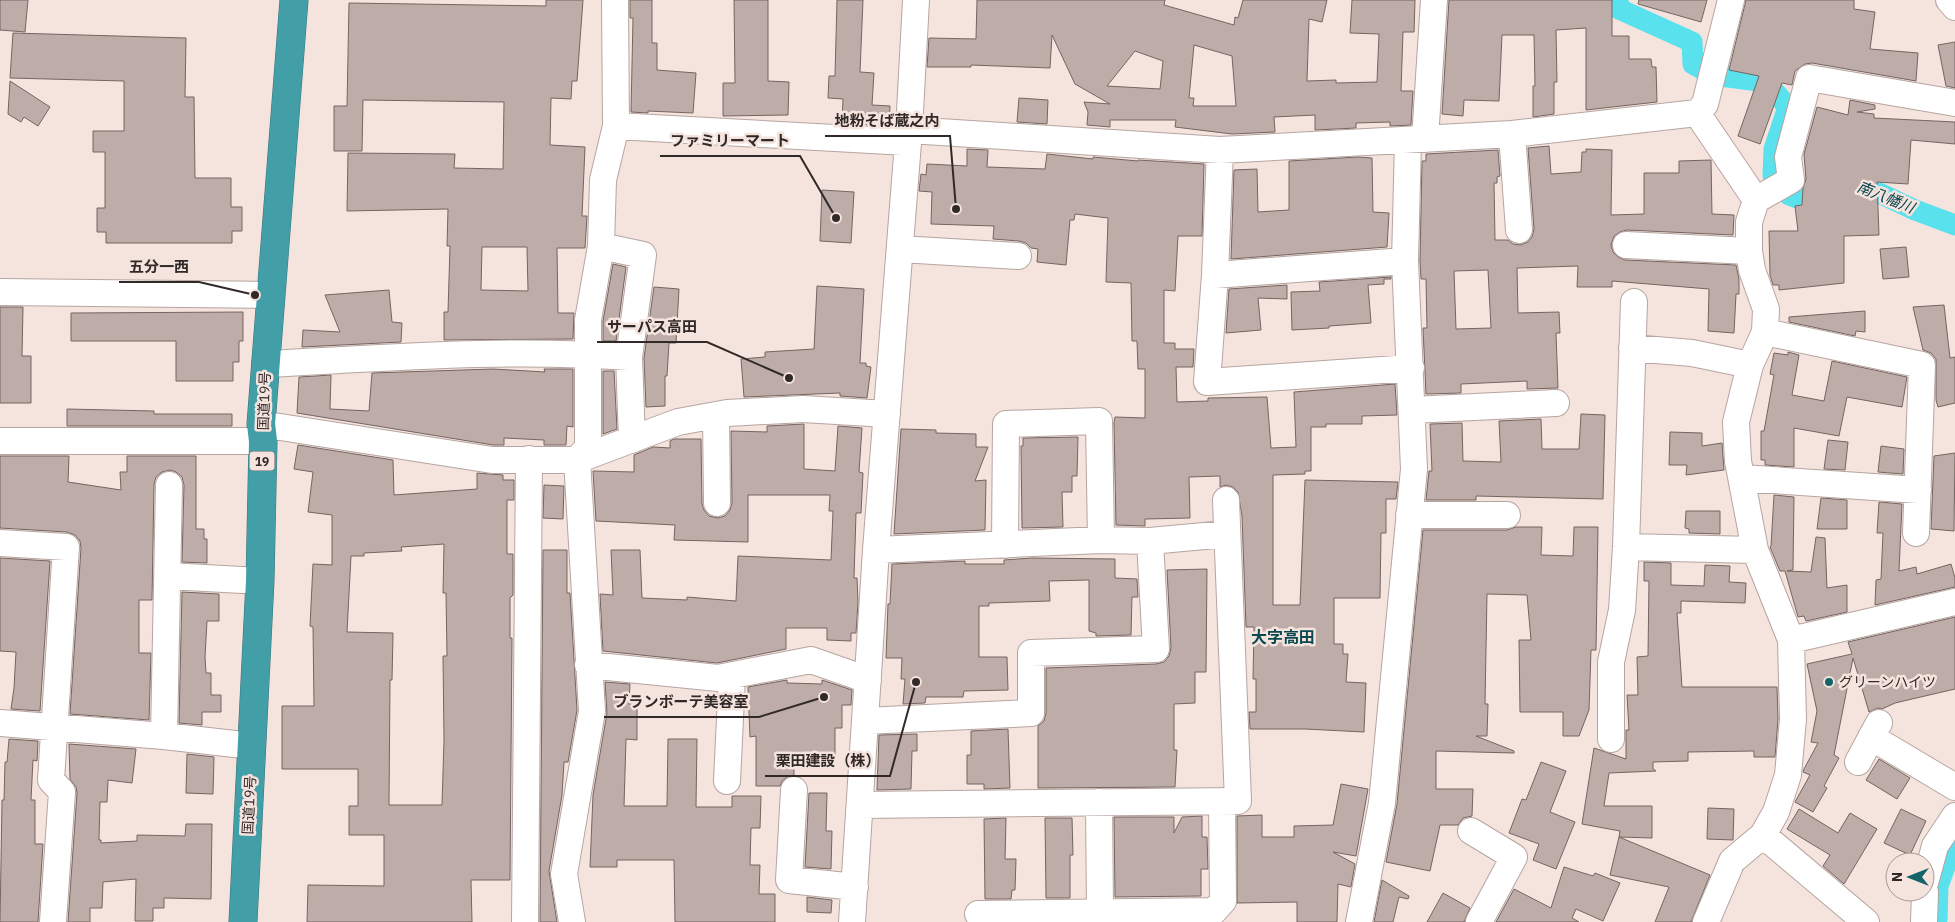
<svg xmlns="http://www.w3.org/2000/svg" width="1955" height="922" viewBox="0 0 1955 922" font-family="'IBM Plex Sans','Noto Sans JP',sans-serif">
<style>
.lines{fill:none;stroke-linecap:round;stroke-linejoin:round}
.canal{stroke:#59e1ed;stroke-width:21}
.building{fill:#bdaca7;stroke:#746560;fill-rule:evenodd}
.minor-casing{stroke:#b6a5a0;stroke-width:28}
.highway-casing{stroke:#3c757a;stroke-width:29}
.minor{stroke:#fff;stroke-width:26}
.highway{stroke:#429ea7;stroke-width:28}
.poi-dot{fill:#136369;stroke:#f5e3de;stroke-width:2}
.labels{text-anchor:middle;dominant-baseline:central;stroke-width:5;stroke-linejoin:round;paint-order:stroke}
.shield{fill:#f5e3de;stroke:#6b615e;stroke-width:1}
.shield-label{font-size:12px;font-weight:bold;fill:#302927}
.street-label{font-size:14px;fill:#302927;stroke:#f5e3de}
.poi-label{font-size:14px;fill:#302927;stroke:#f5e3de;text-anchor:start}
.water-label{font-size:15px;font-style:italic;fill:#04454a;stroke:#f5e3de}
.quarter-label{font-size:16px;font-weight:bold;fill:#07494e;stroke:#f5e3de}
.leader{fill:none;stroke:#302927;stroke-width:2}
.callout-dot{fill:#302927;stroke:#f5e3de;stroke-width:2}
.callout-label{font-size:15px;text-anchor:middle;font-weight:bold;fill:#302927;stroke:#f5e3de;stroke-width:5;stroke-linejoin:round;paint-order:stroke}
</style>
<rect width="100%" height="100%" fill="#f5e3de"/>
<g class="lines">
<path class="canal" d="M1618 0 1619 9 1692 42 1693 64 1704 70
M1721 76 1766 82 1788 107 1774 149 1773 176
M1789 195 1797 198 1812 197 1848 182 1860 184 1915 210 1955 225
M1937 919 1938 886 1955 839"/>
</g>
<path class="building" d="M0 0H28L25 32 0 30Z
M546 0H583L577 81H572L571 99 551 98 550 145 585 147 582 216H587L585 248H557L558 313H574L573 339 444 340V312H448L450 246H447L448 209 347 211 348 153 455 154 454 168 503 169 504 102 363 100 362 151H334V106H347L349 3 546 6ZM482 247H527L528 291 481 290Z
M630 0H652V43H657V70L696 73 693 113 648 111V113L631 112 633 18H630Z
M734 0H768V81L789 82 788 115 723 116V83H735Z
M837 0H863L860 72 874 73 872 105 890 106 889 126 842 123 843 99 828 98 829 76H835Z
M977 0H1165L1164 5 1234 25 1235 17 1238 18 1243 0H1327L1322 22 1309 19 1307 81 1336 80V83L1377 82 1379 34 1350 33 1352 0H1415L1414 32H1403L1401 91H1413L1411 125 1390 126V122L1356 123V128L1315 130V115L1274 117 1275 132 1232 134 1175 127 1176 120H1110V127L1087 125 1088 112 1084 102 1110 104 1075 84 1052 35 1050 68 971 65V67H927L929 38 976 39ZM1194 45 1232 56 1236 106H1193L1194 98H1189ZM1135 51 1163 61 1160 89 1107 86Z
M1449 0H1612V36H1629V59H1651L1652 67H1656L1657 102 1586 110V28L1556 30 1557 82H1554V114L1533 117V86H1535L1534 35H1502L1499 101 1464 100 1463 116 1442 114Z
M1639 0H1707L1701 22 1638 4Z
M1746 0H1854V9L1875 12 1870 49 1918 53 1916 81 1812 63 1805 64 1795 71 1792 85 1782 83 1760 144 1738 136 1759 76 1729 70Z
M13 33 186 38 185 97H194L195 178H231V207H242V231H232V243H106V232H97V208H105V152H93V131H124V81L10 78Z
M1955 42V88L1946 86 1938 45Z
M10 81 50 107 38 126 24 117 21 122 8 114Z
M1019 98 1048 100 1047 124 1017 122Z
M1850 100 1875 105V109L1857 112 1874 114V118L1955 122V144L1911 140 1908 184 1877 182 1879 235 1844 236V283L1779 290V285H1773L1770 275 1769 231H1798L1795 206 1802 205 1803 188 1806 179 1804 154 1817 107 1848 115Z
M1549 146 1551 174 1581 172 1582 152H1586V149L1612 150 1611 215 1644 214V173H1679V161L1711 160 1712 214 1734 215 1733 235 1627 230 1620 232 1614 236 1611 245 1613 252 1618 257 1625 260 1736 265 1739 279V294H1736L1734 333 1708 331 1709 289 1612 281V287H1577L1578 266 1517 268 1518 313 1559 312 1560 333H1556L1558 388 1527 389V381L1461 384V393L1426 394 1423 328H1427L1426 279H1421L1420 261 1422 161H1426V154L1498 150 1500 176 1497 177V183H1494L1495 240H1508L1513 244 1520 245 1528 242 1532 237 1534 229 1528 148ZM1488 270 1491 328 1456 329 1454 271Z
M967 149 988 150 987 167 1045 169 1047 154 1093 159V157L1138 161V160L1204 164 1202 236H1178L1175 291 1164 290V343H1175V349H1194L1193 367H1176L1177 402 1208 401V398L1267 397 1271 448 1296 447 1294 392 1395 384 1397 415 1362 416V424H1326V427H1311V471H1305V474L1273 475V605H1300L1305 480 1398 482 1396 499H1386V533H1381L1380 598H1334V644H1343V654H1348L1346 682 1366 683 1364 732 1305 729H1250L1249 712H1256V679H1253L1254 627H1246L1242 516 1238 492 1233 487 1226 485 1220 487V476L1189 477 1190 518 1145 519V526L1116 525 1114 423 1115 417 1145 418V369H1138L1137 341H1132L1131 283 1106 282 1108 218 1075 214 1074 220H1070L1066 265 1037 262 1038 249 1031 248 1026 243 1019 241 993 239 994 226 931 224 932 192 919 191 921 174 926 175 927 164 967 166Z
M1358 157 1372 158 1373 212 1389 213 1387 247 1231 259 1234 170 1257 169 1258 212 1289 210V161Z
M822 190 854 192 851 243 820 241Z
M1906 247 1909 277 1883 279 1880 249Z
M613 264 626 267 616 341H603V321Z
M1391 277V279H1384V284L1368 285 1371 323 1329 326V328L1292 330 1291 292 1320 291 1319 282Z
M1287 285V299L1258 298 1261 330 1226 333 1229 289Z
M817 286 864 289 860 363H866V366L871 367 867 398 840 396V393L744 397 741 359 765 357V352L814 349Z
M654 287 679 289 676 343H669L667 376H665V406L646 407 644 358Z
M389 290 392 322 402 323 401 342 302 347 303 330 340 332 325 295Z
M1944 305 1950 358 1955 357V403L1938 407 1936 400V359L1931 353 1923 350 1913 307Z
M0 307H23L22 356H31V403H0Z
M1865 311V332L1856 331 1855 336 1789 322V317Z
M243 312V341H239V362H233V381H176V341H71V313Z
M1788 352 1799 355 1792 395 1824 401 1832 361 1907 377 1902 407 1847 397 1839 436 1794 428V467L1765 465V460H1761V431H1764L1774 375 1770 374 1774 353 1788 355Z
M493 369 545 372 544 369H573V427L567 426 566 445H544V440L504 438V445H493L297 413 299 377 331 375 330 409 369 411 372 373Z
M603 371H614L617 429 603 434Z
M67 409 154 411V414H232V426H67Z
M1581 414 1605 415 1603 499 1476 496V500H1426L1429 471H1432L1430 424 1462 423 1463 461 1501 462 1499 421 1541 419 1542 449H1579Z
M804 424V469L835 471 838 426 862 428 859 472 863 473 861 513H856L854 578H857L858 602 856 633H851V641L827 640V628H786V649L717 663 603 651 600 594 613 595 611 550H640L642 598 687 600V597L736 601 738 556 831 560 833 511H829L830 495H748V542L674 540 675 525 596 521 593 471 634 472V455L653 447 670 448V441L674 439H701L702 504 704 510 709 516 718 518 725 516 730 510 732 503 731 431 767 432V426Z
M901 429 936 430V433L976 434V447H988L975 481 986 480 985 530 894 534Z
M1670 432 1702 433V446L1722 443 1724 470 1686 475 1687 465H1669Z
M1078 437 1077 476H1072V492H1062L1063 527 1022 528 1021 446H1023V438Z
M1828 440 1848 442 1845 470 1824 469Z
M298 445 393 460 394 495 477 489V473L503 475V480H514V500H507V554H513V595L510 598V638H512L510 880H471L472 922H307L308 885 384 886V835H349V806H358V769H282V706H314L313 627 310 626 313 564 332 565V515L308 512 313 472 294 469ZM444 544 443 593H446L447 656H443L444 740 442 805H389L390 680H392L393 633 347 632 351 556H364V553L402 551 401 547Z
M1881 446 1904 449 1903 474 1878 472Z
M1955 453 1954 531 1931 529 1934 456Z
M0 456H69L68 482 121 490 120 472H127V456H196V529H204V539H207V563L182 562 184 485 182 477 176 472 170 470 162 472 156 477 154 484 152 600H139V653H151L149 720 70 714 81 548 80 541 75 535 67 532 0 528Z
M544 485 564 486 563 519 543 518Z
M1774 495 1794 497 1793 570 1787 571 1811 572 1816 537 1825 538 1827 588 1847 585V612L1806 621 1804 616 1798 617 1785 571H1780L1770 547 1771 546Z
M1821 498 1847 500V529H1817Z
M1879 502 1902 504 1899 571 1916 567 1917 574 1951 564 1955 578V587L1875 605 1876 580 1881 579 1883 533H1877Z
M1686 511H1720V534L1689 533V529L1685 528Z
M1516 527H1542L1541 555 1573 556 1574 527H1598L1596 650H1591L1589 710 1579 736H1563V712H1520L1519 640H1531L1527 595 1487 594 1485 704H1488L1487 736H1476L1514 751V753L1436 751V789H1473L1472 816 1463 818 1458 825H1440L1430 871 1386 862 1397 804 1423 530H1507Z
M543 550H567V593H570L577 710 568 762H564L562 795 549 871 557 922H540Z
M0 558 50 561 40 711 11 709 14 688 16 652 0 651Z
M1032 558 1115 559V578L1137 579 1138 597H1132L1131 635 1096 636V633L1089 631V580L1049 581 1050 601 989 603V606H979V657H1007L1008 690 964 691 963 697H926L925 703 903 704 905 679H901L902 658H886L888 604H890L892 564 965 561V564H1004V560Z
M1644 562 1671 563V585L1704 586 1705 565 1730 566 1729 582 1746 583 1745 603 1681 601V613H1677L1682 687H1777L1778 719 1775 757H1754V751L1688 752V761L1653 762V769L1656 771 1609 773 1604 806H1652V838L1619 837 1620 831 1582 824 1594 748 1626 759V730H1629L1627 695H1638L1637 657 1648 656 1649 581H1644Z
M1207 569 1206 672H1195V703L1174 704V750H1177L1175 787 1038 788V726L1044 721 1046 713V668L1156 664 1164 662 1169 656 1171 648 1167 570Z
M182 592 219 594V621H207L205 657 206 673H211V695H221V712H202V725L179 723Z
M1955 617V689L1895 703 1882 709 1878 708 1869 712 1853 658 1834 755 1839 758 1824 786 1827 788 1813 812 1795 802 1810 775 1803 772 1804 769 1818 743 1811 742 1817 711 1807 664 1852 654 1848 642Z
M787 680V683L822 684V680L852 690 851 705H842V728H835V758H825V761H794V775L787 777 782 781 780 786H756V736L750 737 748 687Z
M605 682 630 684 629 704H637V740L626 739 624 806H667L668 739H697L696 807H732V796H761L760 828H751L750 865H760L759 894H775V922H675L674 860H617V867H590L593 795 607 713Z
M1008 729 1010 788 984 789V784H967V755H971V731Z
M917 734V751H912L911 789 877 790 879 735Z
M9 739 38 741 37 761 33 760 31 800H35V844H43L38 922H0L2 800H4L5 762H7Z
M69 744 136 749 132 783 108 780 107 802H100L99 840H101V843L137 841V835L185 836 186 824H212L211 899 164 898V908H153V921H135L136 879 103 882 102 908H90V922H68L77 793 76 787 70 779Z
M187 754 214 757 213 794 186 793Z
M1879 759 1910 778 1897 799 1866 780Z
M1541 762 1566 771 1550 812 1575 822 1556 869 1533 860 1539 844 1509 833 1522 799 1526 800Z
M1341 784 1368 789 1356 856 1333 852 1355 864 1351 887 1338 884 1337 922H1297V902L1237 903V816L1262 815V837H1294V826L1333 825Z
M809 793H827L826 831H832L831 869 805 867Z
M1708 808 1734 809 1733 840 1707 839Z
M1799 809 1838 833 1850 813 1877 829 1844 884 1823 866 1830 855 1787 829Z
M1901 809 1926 821 1910 855 1884 843Z
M1202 816V837H1207L1208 869H1201V896L1115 897 1114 817H1174V833L1182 817Z
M1006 818 1005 859H1016L1015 890H1012L1011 899H985L984 819Z
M1045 818H1072L1073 855H1070V898H1046Z
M1619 837 1710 875 1691 922H1655L1669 887 1610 875Z
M1564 867 1593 876 1595 873 1620 883 1603 921 1576 909 1572 918 1579 922H1496L1514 889 1551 908Z
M1382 880 1409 896 1408 899 1399 897 1393 922H1374Z
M1443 893 1470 908 1464 922H1427Z
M807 897 832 900 831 913 807 912Z"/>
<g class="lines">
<defs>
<path id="minor" d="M1949 0 1955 7
M1697 113 1756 200 1791 180 1788 157 1809 78 1955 103
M616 126 907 142
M909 130 1220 150 1512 134 1697 113 1705 104 1731 0
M1512 134 1519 230
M1425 139 1434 0
M1220 150 1215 275 1207 382 1411 368
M1626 245 1749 251
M601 246 643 255 629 357 632 440
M900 249 1018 256
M1215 275 1405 261
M0 292 270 295
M1765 332 1922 365 1916 533
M1632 348 1692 353 1750 365
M265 364C386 358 508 348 629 357
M1412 410 1556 403
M716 415 717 503
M261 424 492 460H577L678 422 727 413 803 409 887 414
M0 441H263
M1742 478 1918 490
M1409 515H1507
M0 543 66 547 51 780 62 792 53 922
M1005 545 1006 424 1099 421 1101 540
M1626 547 1755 550
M876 550 1101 540 1150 541 1226 534
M168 576 260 581
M1791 640 1955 602
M588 665 718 678 811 660 868 680
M865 721 1031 713V653L1156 649 1150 541
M0 723 164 736 252 746
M164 736 169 485
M1871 737 1955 787
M1611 739V662L1622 610 1626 547 1634 302
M1858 762 1879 723
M727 781 732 677
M794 790 789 880 855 887
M1099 802 1100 913
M860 805 1238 801 1226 500
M1471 831 1514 857 1479 922
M1763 835 1866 922
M1925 883 1935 846 1955 816
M978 914 1214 911 1223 901 1222 801
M525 922 529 459
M572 922 564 874 592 711 577 460 588 447V320L601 246 603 180 616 126 615 0
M852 922 876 550 909 130 916 0
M1359 922 1382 803 1414 469 1405 261 1408 141
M1706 922 1732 861 1763 835 1776 812 1788 775 1793 719 1791 640 1755 550 1738 461 1736 422 1750 365 1765 332 1766 309 1752 270 1749 251V222L1756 200
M1924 922 1925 892"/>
<path id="highway" d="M243 922 260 581 263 441 261 424 294 0"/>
</defs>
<use href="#minor" class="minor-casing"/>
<use href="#highway" class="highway-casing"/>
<use href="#minor" class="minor"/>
<use href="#highway" class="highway"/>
</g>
<circle class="poi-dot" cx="1829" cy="682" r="5"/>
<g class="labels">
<rect class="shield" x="249.5" y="451.5" width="25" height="19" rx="4"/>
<g class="shield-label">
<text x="262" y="461">19</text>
</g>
<g class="street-label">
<text transform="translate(264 401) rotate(-88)">国道19号</text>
<text transform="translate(249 805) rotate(-87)">国道19号</text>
</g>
<g class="poi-label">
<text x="1839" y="682">グリーンハイツ</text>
</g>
<g class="water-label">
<text transform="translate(1886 197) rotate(22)">南八幡川</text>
</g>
<g class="quarter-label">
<text x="1283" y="637">大字高田</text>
</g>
</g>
<path class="leader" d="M956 209L950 136H825M836 218L800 156H660M255 295L199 282H119M789 378L707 342H597M824 697L759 717H604M916 682L890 776H765"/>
<g class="callout-dot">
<circle cx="956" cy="209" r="5"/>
<circle cx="836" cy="218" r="5"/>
<circle cx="255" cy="295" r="5"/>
<circle cx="789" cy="378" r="5"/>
<circle cx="824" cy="697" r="5"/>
<circle cx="916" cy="682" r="5"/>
</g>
<g class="callout-label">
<text x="887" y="126">地粉そば蔵之内</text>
<text x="730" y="146">ファミリーマート</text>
<text x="159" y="272">五分一西</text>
<text x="652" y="332">サーパス高田</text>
<text x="681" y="707">ブランボーテ美容室</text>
<text x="828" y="766">栗田建設（株）</text>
</g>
<g transform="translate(1910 877) rotate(270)"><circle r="24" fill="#f5e3de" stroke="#a69995"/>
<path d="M0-4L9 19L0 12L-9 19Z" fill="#136369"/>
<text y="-8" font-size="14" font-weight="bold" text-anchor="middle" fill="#302927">N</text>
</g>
</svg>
